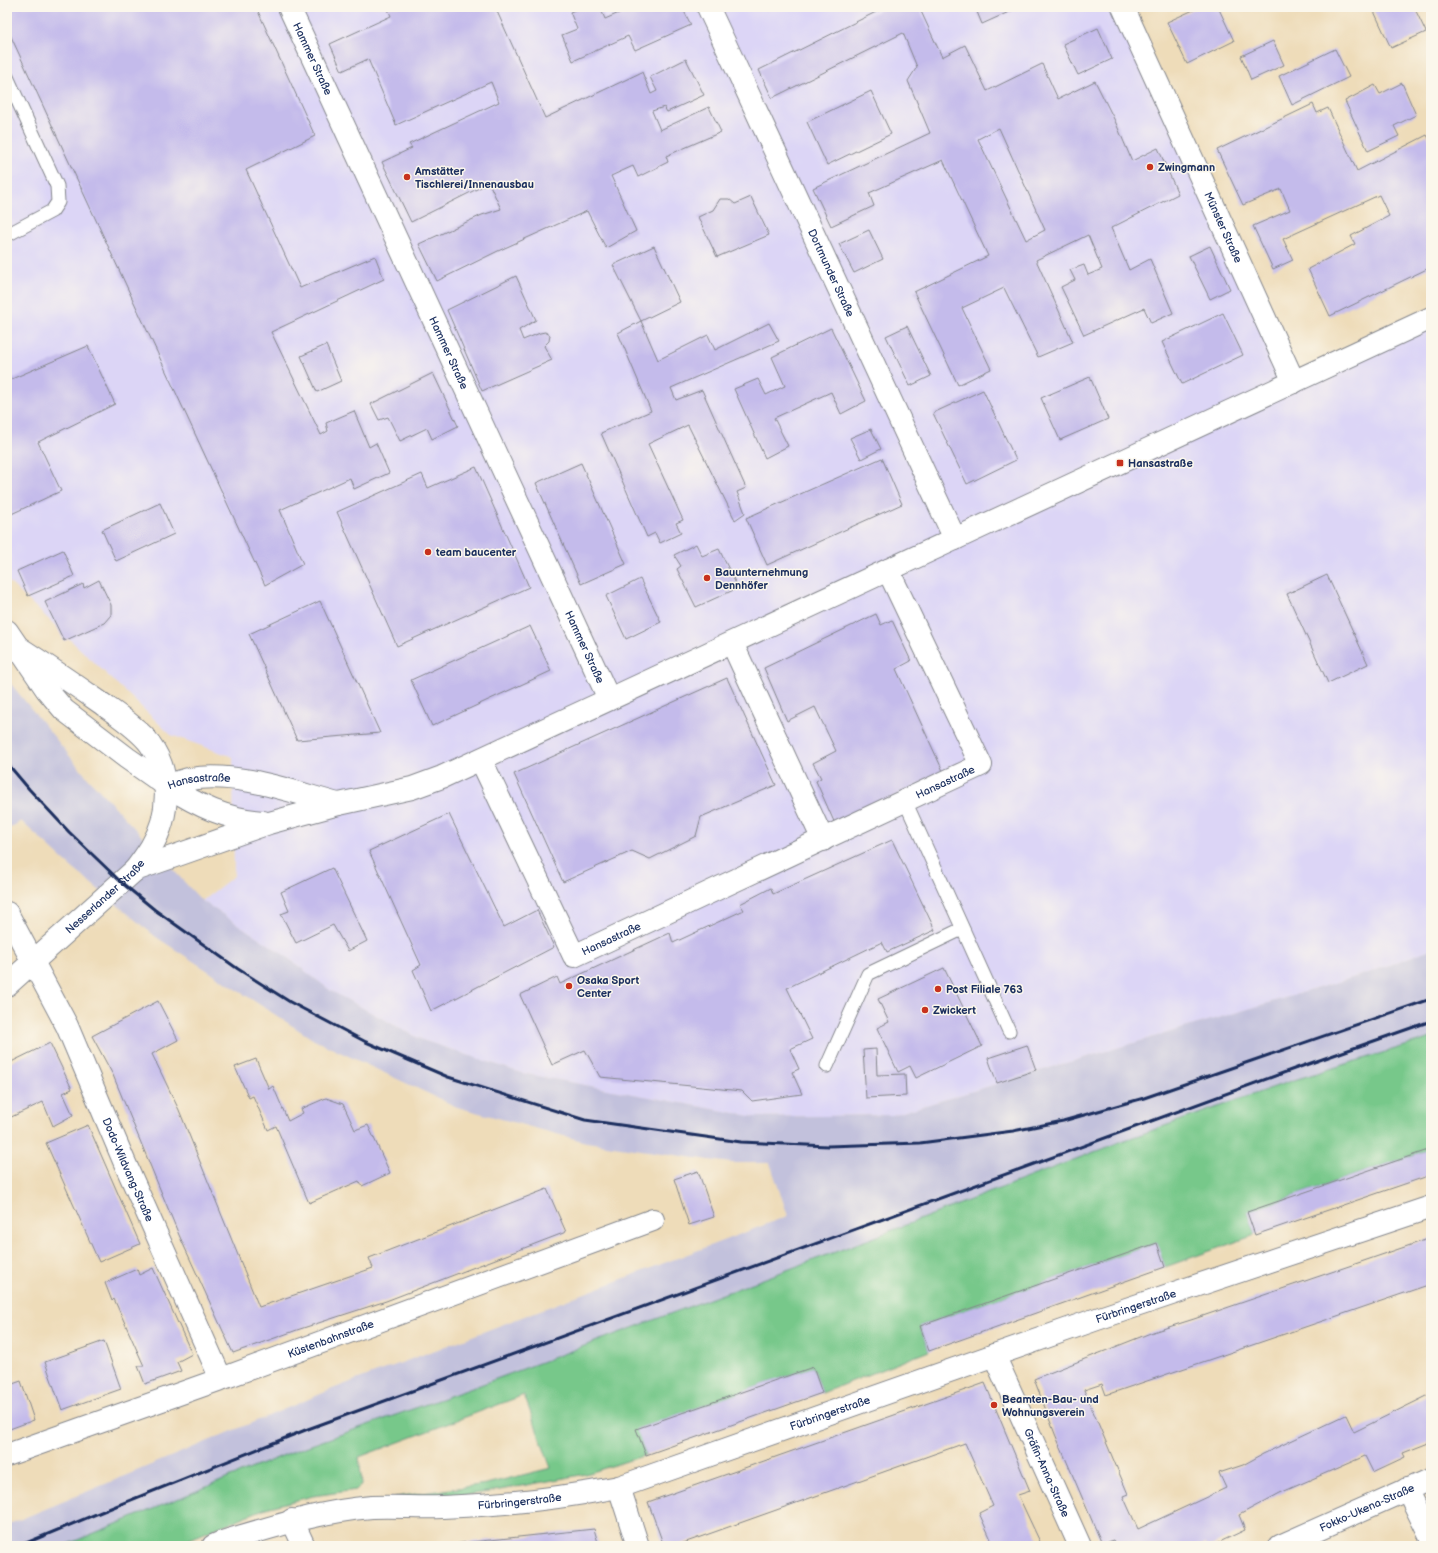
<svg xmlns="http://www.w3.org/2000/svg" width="1438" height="1553" viewBox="0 0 1438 1553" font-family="'Balsamiq Sans',sans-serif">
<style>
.built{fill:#dcd5f6}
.industrial{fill:#c2c1dc}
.green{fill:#77c88a;stroke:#497c74}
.building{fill:#c4bbeb;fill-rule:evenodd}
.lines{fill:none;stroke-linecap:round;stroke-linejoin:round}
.lane-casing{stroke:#84868c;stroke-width:15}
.street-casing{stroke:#84868c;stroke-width:24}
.secondary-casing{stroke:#84868c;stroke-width:24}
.lane{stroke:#fff;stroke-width:13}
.street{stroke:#fff;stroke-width:22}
.secondary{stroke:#fff;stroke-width:22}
.rail{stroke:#1b2f5e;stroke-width:3}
.poi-dot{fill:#c8321e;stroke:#fbf7ec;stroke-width:1.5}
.labels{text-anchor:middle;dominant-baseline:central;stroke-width:3;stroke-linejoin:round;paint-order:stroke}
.street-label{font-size:11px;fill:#1b2f5e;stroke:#fbf7ec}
.poi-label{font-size:11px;font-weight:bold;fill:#1b2f5e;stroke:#fbf7ec;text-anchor:start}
</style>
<rect width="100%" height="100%" fill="#fbf7ec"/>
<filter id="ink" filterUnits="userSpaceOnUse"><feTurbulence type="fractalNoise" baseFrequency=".025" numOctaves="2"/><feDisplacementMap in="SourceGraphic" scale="8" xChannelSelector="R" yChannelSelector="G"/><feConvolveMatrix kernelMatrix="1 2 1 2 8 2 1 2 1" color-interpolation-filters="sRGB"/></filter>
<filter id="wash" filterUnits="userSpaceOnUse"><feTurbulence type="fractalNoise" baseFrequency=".012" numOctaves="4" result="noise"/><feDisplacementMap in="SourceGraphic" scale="16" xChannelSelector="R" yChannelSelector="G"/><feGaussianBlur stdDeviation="0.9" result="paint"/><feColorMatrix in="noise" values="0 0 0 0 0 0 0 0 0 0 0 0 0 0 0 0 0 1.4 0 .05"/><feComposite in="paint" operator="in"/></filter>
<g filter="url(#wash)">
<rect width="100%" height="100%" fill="#eedcb9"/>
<path class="built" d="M7 7H1123L1294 382 1431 318V949L1369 973 893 1115 755 1117 521 1073 422 1040 331 991 280 952 202 901 234 876 233 757 171 735 7 580Z"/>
<path class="industrial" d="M7 679 86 776 202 901 280 952 331 991 422 1040 521 1073 755 1117 893 1115 1369 973 1431 949V1038L1291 1081 336 1447 157 1546H7V1525L335 1388 788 1216 770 1163H730L586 1142 457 1107 314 1040 156 937 70 866 21 821 7 830Z"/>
<path class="green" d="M1431 1038V1158L1428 1150 1247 1212 1255 1235 1165 1267 1157 1243 920 1326 929 1351 822 1393 813 1367 637 1429 646 1455 586 1474 489 1492 435 1499 395 1497 486 1484 551 1468 524 1395 359 1457 362 1484 356 1490 313 1496 266 1508 173 1546H63L294 1451 472 1388 867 1240 1125 1140 1291 1081Z"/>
<g id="blocks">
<path class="building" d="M7 7H256L315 136 246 170 300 288 375 256 384 279 271 332 321 435 328 431 326 423 354 411 369 447 376 443 389 473 354 489 350 478 280 510 303 564 265 585 7 28Z
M387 7H495L545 118 642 72 651 94 657 91 650 77 686 59 704 95 667 112 664 107 652 111 660 130 709 107 721 132 666 156 668 162 638 177 633 166 611 176 636 231 606 248 587 211 498 251 437 281 419 244 482 215 501 209 489 183 411 222 382 162 412 148 409 144 499 102 491 82 396 125 368 59 342 71 330 44 391 16Z
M582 7H600L605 19 633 7H682L691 25 635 50 628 36 573 61 562 35 577 29 570 12Z
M886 7H919L942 57 965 45 987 91 1042 64 1058 99 1095 81 1115 121 1132 161 1158 148 1178 194 1111 228 1129 270 1150 259 1173 313 1151 323 1144 308 1084 335 1061 287 1075 280 1070 270 1084 265 1088 275 1102 269 1088 235 1036 260 1073 342 1038 357 1004 288 962 308 991 369 958 385 914 292 988 256 943 160 869 193 874 206 831 226 813 188 930 133 908 81 917 67 903 33 772 98 759 70ZM999 128 1045 230 1026 240 978 139Z
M975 7H1020L982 24Z
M1200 7H1218L1234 41 1187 64 1167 22Z
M1372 7H1414L1426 32 1391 48Z
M1098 28 1112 59 1078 75 1063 44Z
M1273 41 1284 65 1251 80 1241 56Z
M1335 49 1349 77 1292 105 1279 76Z
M1402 83 1416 115 1394 126 1399 136 1368 151 1345 101 1375 85 1380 94Z
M871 91 891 134 827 165 807 122Z
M1313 104 1317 113 1328 108 1357 171 1427 135 1431 142V216L1429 218 1431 223V267L1330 316 1308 269 1355 244 1351 236 1389 216 1379 195 1283 239 1293 260 1273 269 1253 226 1290 210 1281 189 1243 205 1217 150Z
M751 197 769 235 717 257 698 217 713 210 720 199H729L735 204Z
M869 230 883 259 854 273 839 244Z
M654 246 680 302 641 321 613 265Z
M1210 246 1230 289 1210 299 1189 256Z
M516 276 536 320 519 330 523 340 540 333 545 332 550 335 549 341 544 346 552 360 482 391 447 310Z
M1223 313 1243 355 1182 384 1162 342Z
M641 321 658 360 708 335 715 350 769 323 779 341 671 388 676 400 702 390 746 488 737 492 745 513 735 520 688 425 648 444 683 520 676 523 681 533 660 543 655 533 647 537 601 433 651 411 618 333Z
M907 326 931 376 910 386 886 336Z
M831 328 866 401 841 414 831 392 774 418 788 446 765 458 734 389 758 379 766 395 785 386 772 357Z
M326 345 341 381 317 392 301 356Z
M88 346 115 404 38 442 61 491 7 516V381Z
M433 373 458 426 432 439 427 428 400 441 388 417 379 420 371 404Z
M1090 377 1108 419 1060 440 1041 398Z
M983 390 1016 460 967 484 933 413Z
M871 429 881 449 861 459 850 438Z
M882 458 902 504 767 565 746 518Z
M581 463 626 564 581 584 536 483Z
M476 467 529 587 397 646 337 512 422 474 428 488Z
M160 503 174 534 116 561 102 530Z
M696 544 702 556 719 549 738 588 696 607 677 569 681 566 674 555Z
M63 550 74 576 28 596 17 571Z
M1327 575 1368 664 1328 683 1287 594Z
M640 579 661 622 626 639 606 596Z
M99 580 111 605V615L104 623 64 641 45 602 83 584 84 588Z
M320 601 380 733 297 740 249 634Z
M876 614 881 625 892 620 911 661 896 669 943 771 836 826 816 781 821 778 813 763 836 751 815 707 787 721 764 668Z
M530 626 551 671 432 726 411 680Z
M727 678 776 785 701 817 696 836 650 859 632 851 563 882 514 774Z
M449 814 504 927 537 910 554 947 431 1011 413 970 421 965 369 851Z
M892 840 935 930 887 952 882 942 787 988 812 1039 790 1049 799 1069 792 1072 802 1094 752 1101 742 1091 600 1077 585 1050 552 1065 520 995 557 977 560 984 670 933 673 943 744 910 740 904 771 888 773 894Z
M332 868 367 941 348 951 333 925 296 943 281 914 289 911 281 892Z
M944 968 982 1046 916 1078 910 1066 898 1072 877 1028 889 1022 878 999Z
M158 1001 178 1040 152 1054 179 1110 259 1307 373 1268 369 1258 547 1189 566 1232 386 1301 297 1330 233 1353 179 1235 113 1075 92 1036Z
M50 1043 72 1089 63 1093 73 1115 53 1126 43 1102 7 1119V1064Z
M1027 1045 1036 1070 997 1083 988 1058Z
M876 1049 877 1075 905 1074 906 1096 866 1098 863 1050Z
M256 1059 269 1089 273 1086 288 1121 303 1113 301 1109 326 1098 343 1104 355 1130 368 1125 390 1173 362 1186 359 1181 309 1203 276 1126 268 1130 253 1096 249 1098 235 1067Z
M88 1125 140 1244 99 1262 46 1143Z
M1428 1150 1431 1158V1175L1255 1235 1247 1212Z
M698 1171 714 1217 689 1225 674 1179Z
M1431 1238V1284L1106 1395 1102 1384 1084 1390 1128 1494 1123 1496 1138 1529 1226 1488 1219 1473 1243 1465 1263 1454 1346 1415 1354 1432 1431 1394V1442L1403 1453 1405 1457 1373 1472 1365 1456 1280 1493 1239 1515 1245 1530 1211 1546H1207L1206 1543 1199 1546H1117L1114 1540 1102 1544 1055 1434 1034 1379 1153 1332 1194 1319Z
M1157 1243 1165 1267 929 1351 920 1326Z
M153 1268 192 1354 177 1362 181 1371 145 1384 138 1366H144L114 1299 112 1301 105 1283 137 1269 139 1275Z
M104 1341 121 1389 62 1410 45 1362Z
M813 1367 822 1393 646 1455 636 1429Z
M21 1381 34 1420 7 1430V1386Z
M985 1383 1030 1491 1018 1495 1042 1546H994L979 1513 993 1506 965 1443 675 1546H664L648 1502Z
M594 1529 599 1546H443V1545Z"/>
</g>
</g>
<g filter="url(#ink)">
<use href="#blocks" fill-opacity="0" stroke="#84868c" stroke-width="1"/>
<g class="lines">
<defs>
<path id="lane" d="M7 77 57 186 58 202 52 211 7 235
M905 801 1009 1031
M827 1066 868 974 962 929"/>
<g id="street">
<path id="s1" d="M289 7 609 699"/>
<path id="s2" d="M708 7 955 539"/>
<path id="s3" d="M1123 7 1294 382"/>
<path d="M732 643 823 840"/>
<path id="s4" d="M481 760 574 956 981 765 888 570"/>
<path id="s5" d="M167 786C174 784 182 780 190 779 238 771 292 792 338 804"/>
<path d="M167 786C199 806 225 819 263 822"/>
<path d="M135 870 269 823 339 804 412 788 442 777 1431 318"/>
<path id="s6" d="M7 913 67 1026 124 1161 221 1379"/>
<path id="s7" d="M994 1355 1080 1546"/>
<path id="s8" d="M7 1455 221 1379 653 1220"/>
<path d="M619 1487 638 1546"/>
<path d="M1407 1489 1431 1538"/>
<path d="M292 1520 304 1546"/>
<path id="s9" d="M213 1546 222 1542C272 1527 321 1511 372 1507 396 1506 419 1508 442 1507 502 1505 561 1498 619 1487L1097 1319 1431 1207"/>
<path id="s10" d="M1280 1546 1431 1479"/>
</g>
<g id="secondary">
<path d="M7 631 47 690 64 710 127 758 167 786"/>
<path id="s11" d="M7 985 135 870C141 862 146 855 151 847 170 816 172 774 150 744 139 729 116 714 101 703 74 684 46 665 18 647"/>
</g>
</defs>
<use href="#lane" class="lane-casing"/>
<use href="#street" class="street-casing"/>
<use href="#secondary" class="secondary-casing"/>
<use href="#lane" class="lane"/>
<use href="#street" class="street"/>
<use href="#secondary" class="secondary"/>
<path class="rail" d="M7 763 29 789 69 832 122 883 155 910 238 969 290 1002 366 1042 448 1077 585 1120 741 1142 828 1146 920 1143 1013 1131 1063 1121 1144 1098 1431 999
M19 1546 106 1510 308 1429 1294 1069 1431 1021"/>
</g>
</g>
<g class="poi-dot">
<circle cx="1150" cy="167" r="4"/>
<circle cx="407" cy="177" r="4"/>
<rect x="1116" y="459" width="8" height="8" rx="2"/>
<circle cx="428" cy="552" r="4"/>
<circle cx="707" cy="578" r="4"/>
<circle cx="569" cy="986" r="4"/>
<circle cx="938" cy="989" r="4"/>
<circle cx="925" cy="1010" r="4"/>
<circle cx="994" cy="1405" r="4"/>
</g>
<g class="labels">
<g class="street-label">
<text stroke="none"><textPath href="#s1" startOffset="57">Hammer Straße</textPath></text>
<text stroke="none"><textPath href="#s3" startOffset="242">Münster Straße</textPath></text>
<text stroke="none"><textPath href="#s2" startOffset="293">Dortmunder Straße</textPath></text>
<text stroke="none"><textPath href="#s1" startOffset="381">Hammer Straße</textPath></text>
<text stroke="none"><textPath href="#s1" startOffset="705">Hammer Straße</textPath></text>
<text stroke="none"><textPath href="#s4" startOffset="627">Hansastraße</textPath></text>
<text stroke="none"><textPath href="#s5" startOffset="33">Hansastraße</textPath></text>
<text stroke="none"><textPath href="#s11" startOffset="132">Nesserlander Straße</textPath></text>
<text stroke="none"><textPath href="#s4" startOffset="258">Hansastraße</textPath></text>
<text stroke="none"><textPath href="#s6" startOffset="284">Dodo-Wildvang-Straße</textPath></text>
<text stroke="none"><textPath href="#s9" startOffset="960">Fürbringerstraße</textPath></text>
<text stroke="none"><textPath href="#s8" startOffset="344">Küstenbahnstraße</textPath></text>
<text stroke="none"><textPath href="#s9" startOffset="636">Fürbringerstraße</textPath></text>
<text stroke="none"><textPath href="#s7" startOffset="129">Gräfin-Anna-Straße</textPath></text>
<text stroke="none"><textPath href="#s9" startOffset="312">Fürbringerstraße</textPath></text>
<text stroke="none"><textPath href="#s10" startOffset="95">Fokko-Ukena-Straße</textPath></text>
</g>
<g class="poi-label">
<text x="1158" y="167">Zwingmann</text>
<text x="415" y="171">Amstätter<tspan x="415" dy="13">Tischlerei/Innenausbau</tspan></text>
<text x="1128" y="463">Hansastraße</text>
<text x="436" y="552">team baucenter</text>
<text x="715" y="572">Bauunternehmung<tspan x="715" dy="13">Dennhöfer</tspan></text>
<text x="577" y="980">Osaka Sport<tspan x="577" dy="13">Center</tspan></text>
<text x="946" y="989">Post Filiale 763</text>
<text x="933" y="1010">Zwickert</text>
<text x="1002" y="1399">Beamten-Bau- und<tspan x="1002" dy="13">Wohnungsverein</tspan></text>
</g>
</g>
<rect width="1438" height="1553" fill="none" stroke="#fbf7ec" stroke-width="24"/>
</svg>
